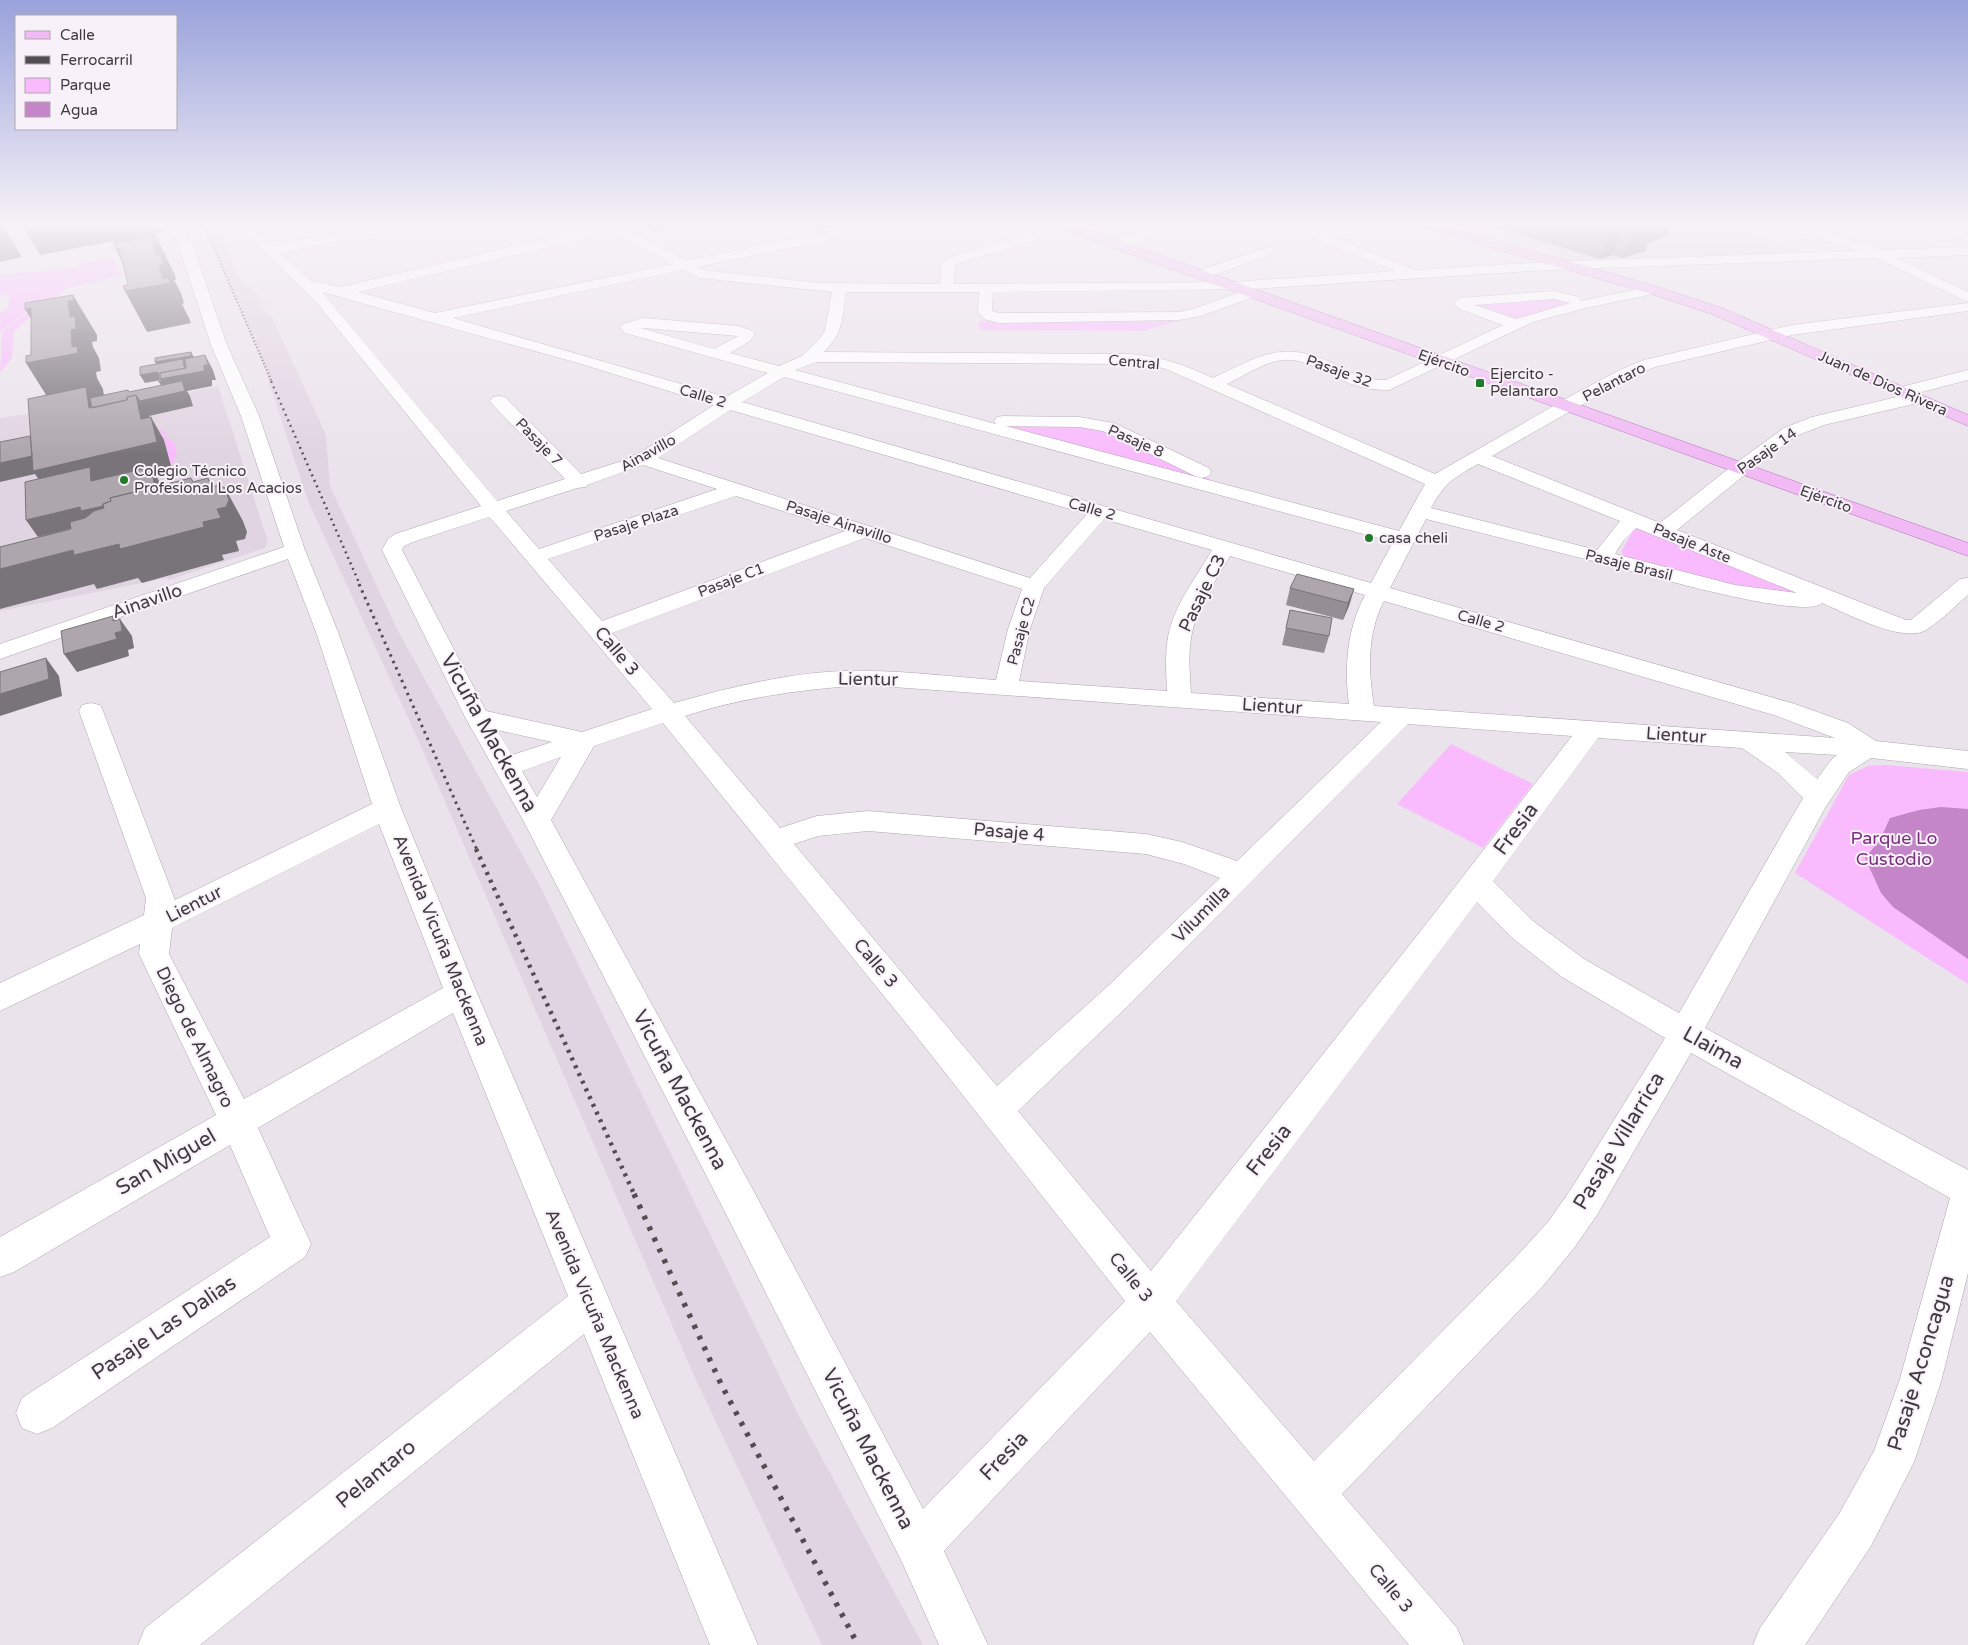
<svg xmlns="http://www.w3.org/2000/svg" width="1968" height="1645" viewBox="0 0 1968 1645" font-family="'Varela Round',sans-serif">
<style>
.built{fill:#e1d4e2}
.green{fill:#f9bbfd}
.water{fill:#c486c8}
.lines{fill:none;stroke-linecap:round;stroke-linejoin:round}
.minor-casing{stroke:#ada5ad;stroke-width:1}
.major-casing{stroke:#ac70b0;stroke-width:1}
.minor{fill:#fff;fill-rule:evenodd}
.major{fill:#f1baf4;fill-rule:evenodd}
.rail-far4{stroke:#514d51;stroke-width:2;stroke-dasharray:1 2.5;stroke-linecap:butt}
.rail-far3{stroke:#514d51;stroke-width:2.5;stroke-dasharray:2 4;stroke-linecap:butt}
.rail-far2{stroke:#514d51;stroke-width:3;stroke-dasharray:2.5 4.5;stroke-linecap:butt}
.rail-far1{stroke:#514d51;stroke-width:4.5;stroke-dasharray:3 5.5;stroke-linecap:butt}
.rail{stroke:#514d51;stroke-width:5.5;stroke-dasharray:4 8;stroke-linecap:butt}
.wall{fill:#958f95}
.shaded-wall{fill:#797479}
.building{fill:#ada6ad;stroke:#797479}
.poi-dot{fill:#217b2a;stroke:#f9f1f9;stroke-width:2}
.labels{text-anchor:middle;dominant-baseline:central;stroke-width:4;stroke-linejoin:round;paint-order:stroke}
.far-street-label{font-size:15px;fill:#3e3b3e;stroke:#f9f1f9}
.far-poi-label{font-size:15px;fill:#3e3b3e;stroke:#f9f1f9;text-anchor:start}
.street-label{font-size:18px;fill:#3e3b3e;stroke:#f9f1f9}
.park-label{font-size:18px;fill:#782f7e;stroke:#f9f1f9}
.near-street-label{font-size:21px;fill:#3e3b3e;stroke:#f9f1f9}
</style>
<rect width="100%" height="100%" fill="#ebe3ec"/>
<path class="built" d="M201 225H218L237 276 266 303 260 304 266 313 272 317 326 435 330 486 397 629 542 890 797 1412 923 1645H822L695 1378 420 744 308 501 264 367 212 245Z
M1460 225H1716L1802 251 1798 254 1589 263Z
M218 386 268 542 265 548 169 580 167 578 0 611V418L140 398 164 397Z"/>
<path class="green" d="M113 257 120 276 67 288 14 331 12 358 0 373 2 332 54 291 0 332V314L9 307V296L0 295V275L79 267V263Z
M1552 297 1567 299 1572 305 1516 320 1469 303Z
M979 321H1178L1143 331 980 330Z
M987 423 1073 424 1116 433 1211 480 1209 482Z
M156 428 168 432 161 435C179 442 180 450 171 466L164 440Z
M1634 529H1648L1803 595 1751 590 1626 559 1621 552Z
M1451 744 1533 784 1483 848 1397 804Z
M1885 765 1968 772V984L1795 873 1849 775 1868 766Z"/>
<path class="water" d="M1941 807 1968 809V959L1893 907 1881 893 1865 858 1880 840 1890 818 1919 810Z"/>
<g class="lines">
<defs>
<path id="minor" d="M169 225H182L193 246 227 345 259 416 305 550 338 632 401 808 477 993 758 1645H710L584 1334 200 1645H138L145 1628 568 1296 453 1013 258 1128 311 1244 305 1257 52 1428 37 1434 22 1428 16 1413 22 1398 270 1237 230 1145 14 1272 0 1277V1237L216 1115 139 954 140 944 0 1011V983L144 915 146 898 79 711 82 705 91 703 100 705 103 711 175 900 372 804 316 632 288 559 0 659V644L284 547 241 416 211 345 179 246ZM379 824 443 988 244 1099 169 954 172 928Z
M237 225H251L273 246 375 225H401L395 229 280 253 311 281 341 287 603 225H629L625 228 686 261 860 225H886L880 229 698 267 703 270 819 283 940 284 941 265 947 258 1053 225 1070 226 1069 229 957 264 955 266 954 284 1232 282 1396 271 1287 228 1285 225H1303L1322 233 1351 225H1374L1372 228 1334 238 1416 270 1547 262 1859 251 1785 228 1783 225H1804L1881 250 1968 247V255L1896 258 1968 292V302L1876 258 1547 270 1252 289 1258 293 1256 296 1201 316 1179 320 999 323 984 319 978 312 979 292H846C842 319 844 332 824 352L1129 354C1163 357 1182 364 1213 378 1258 357 1282 339 1332 363 1350 372 1366 381 1386 380L1503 325 1459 309 1454 303 1460 298 1554 291 1579 297 1581 301 1653 286 1658 287 1660 290 1658 293 1586 308 1533 322 1389 390C1373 390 1359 388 1344 381 1325 373 1305 358 1283 360 1264 362 1244 376 1227 384L1435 474 1576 393 1622 369 1644 360 1792 325 1968 303V311L1792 335 1655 367 1634 375 1492 456 1660 523 1733 465 1784 428 1812 417 1901 396 1895 392 1897 388 1968 370V380L1918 393 1922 394 1925 398 1922 402 1824 425 1796 436 1747 473 1677 530 1906 620H1911L1960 579 1968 578V595C1955 606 1941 621 1926 630 1903 644 1846 613 1822 603 1804 621 1636 572 1605 564L1595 563 1593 561 1426 519 1390 588 1795 704 1848 723 1876 741 1968 751V769L1871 758 1849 772 1825 808 1705 1028 1968 1170V1273L1941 1382 1914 1462 1871 1546 1805 1645H1753L1760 1628 1839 1514 1874 1451 1899 1382 1950 1198 1691 1053 1597 1215 1574 1248 1543 1286 1342 1494 1457 1628 1464 1645H1409L1150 1332 944 1551 988 1645H939L902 1562 725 1212 523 820 465 717 382 550 388 539 395 534 481 506 316 302ZM612 232 672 264 435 313 358 292ZM683 270 700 278 832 292 825 330 821 337 802 356 779 366 730 353 750 341 755 334 752 331 739 326 643 318 623 324 620 327 625 333 768 373 726 397 453 318ZM1249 289 1193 309 1179 312 999 313 992 311 993 292ZM322 292 578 363 714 405 641 452 622 461 581 474 505 397 499 396 493 397 490 401 493 405 565 479 497 501ZM1554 299 1570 303 1516 319 1475 305ZM641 328H643L738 336 714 349ZM817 362 1129 364 1154 366 1166 369 1425 484 1399 531 1006 426 1079 427 1103 431 1195 476 1202 478 1209 476 1211 472 1209 468 1114 423 1079 417 1003 416 997 417 994 421 996 424 795 370ZM784 377 1393 542 1371 583 742 402ZM730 410 734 411 1087 514 1030 578 658 458ZM1478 464 1620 521 1597 550 1431 508C1445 482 1454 478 1478 464ZM643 465 717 489 539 549 506 511 577 488 586 487 587 485ZM736 496 845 531 602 621 548 559ZM489 517 494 522 652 709 582 732 486 711 402 550 404 546 413 542ZM1104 519 1212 550C1196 578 1174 605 1168 637 1165 655 1166 673 1167 691L1019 681 1030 629 1044 588ZM1636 528 1797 593 1735 585 1615 554 1623 541ZM865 538 1022 589 1008 629 996 680C953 677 909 671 866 671 801 669 736 686 674 703L612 633ZM1230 556 1365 595C1347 629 1344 667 1349 704L1191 693C1190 675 1188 657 1191 639 1195 609 1215 582 1230 556ZM1384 601 1777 716 1835 738 1374 706C1368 671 1367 633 1384 601ZM865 685 1381 722 1237 861 1182 842 1146 834 868 811 817 816 780 828 685 716C744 697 804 689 865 685ZM663 723 917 1037 1125 1301 923 1509 751 1186 551 820 594 746ZM1408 724 1572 736 1423 928 1151 1271 1018 1111 1131 1003ZM497 730 552 742 512 755ZM1598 738 1742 748 1778 773 1803 798 1679 1013 1584 959 1533 921 1493 881ZM1785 752 1837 755 1831 760 1817 779ZM561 757 537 797 522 771ZM868 831 1146 854 1184 864 1220 878 1109 985 997 1086 794 844 818 836ZM1477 902 1511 937 1562 977 1665 1038 1571 1189 1548 1222 1515 1258 1314 1461 1176 1301Z
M1161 225H1181L1179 228 1120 248H1110L1108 245 1110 242Z
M1916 225H1938L1968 233V241L1918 228Z
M1268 247 1273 248 1275 251 1273 254 1205 278 1200 279 1193 275 1195 272Z"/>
<path id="major" d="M1056 225H1075L1968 543V556L1058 228Z
M1422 225H1443L1658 287 1722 308 1968 415V426L1712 314 1648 293 1424 228Z"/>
</defs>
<use href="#minor" class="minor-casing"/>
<use href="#major" class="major-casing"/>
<use href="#minor" class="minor"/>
<use href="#major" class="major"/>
<path class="rail-far4" d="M204 225 272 382"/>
<path class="rail-far3" d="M271 381 360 585"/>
<path class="rail-far2" d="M359 584 477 850"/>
<path class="rail-far1" d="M476 849 635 1196"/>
<path class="rail" d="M634 1194 721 1384 858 1645"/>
</g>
<path class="wall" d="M643 225H677V226L654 232Z
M814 225H837L820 229Z
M1487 225H1671L1667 236 1648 243 1645 251 1622 258 1612 255 1600 259Z
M1290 588 1354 589 1349 606 1343 620 1286 605Z
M1290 610 1329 636 1324 653 1282 645Z"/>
<path class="shaded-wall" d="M0 225H3L22 257 0 262Z
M20 225H159L162 232 155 234 175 275 176 280H174L181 293 184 303 182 304 189 318 191 323 147 332 125 291 163 279 159 265V259L135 287 115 248H116L113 241 40 255 25 230H22Z
M653 225H677V226L654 232Z
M820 225H837L820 229Z
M1643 225H1671L1667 236 1648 243 1645 251 1622 258 1633 233Z
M1622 229 1612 255 1600 259 1610 233Z
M73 295 97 335V341L92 342 93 347 99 358 101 371 96 372 97 378 103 389 104 396 135 402 136 395 163 389 159 382 161 380 145 383 140 375 160 370 155 362 191 352 195 359 204 365 205 355 213 370 216 380H212V386L187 391 190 396 193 406 149 416 150 418 154 442 53 406 26 363 70 317 68 301Z
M31 308 51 350 25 309Z
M151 417 164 440 171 466 153 470 160 483 166 509 90 524 38 537 26 520 80 507 156 493 49 495 35 474 0 482V463L45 451Z
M208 478 224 507 225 488 243 521 247 532 245 539 236 541 239 551 222 555 224 560 142 583 138 578 97 589 94 584 0 609V569L73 550 203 522 211 487Z
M1354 589 1349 606 1343 620 1348 603Z
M113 616 122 630 120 619 132 636 134 648 128 650 129 656 77 672 64 654 113 621Z
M46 658 59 676 62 696 0 716V694Z"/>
<path class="building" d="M105 225H119L105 228Z
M1582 225H1654L1633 233 1622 229 1610 233Z
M155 237 157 241 152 242 156 255 161 254 162 259 164 264 159 265 163 279 168 278 170 283 125 291 123 286 128 285 119 248H115L113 244Z
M73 295 74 300 68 301 70 317 75 316 76 329 71 330 72 347 77 346 78 353 26 363V356L31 355V308L25 309V303Z
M191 352V356L155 362V358Z
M205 355 208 365H204V371L160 379V373L186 368 185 359Z
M183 359 184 367H186V368L160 373V379L162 381 159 382 158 372 140 375V367Z
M182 381 185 391 140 401 136 395 127 397V400L92 408 90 398 128 390 129 392Z
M86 387 89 408 127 400V397L136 395 141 419 151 417 157 442 33 471 28 399Z
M30 436 32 456 0 463V442Z
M90 467 91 481 151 467 155 487 110 498 111 501 103 504V506L81 511 80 507 26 520 25 482Z
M191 478 193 482 208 478 211 487 219 485 225 488 229 500 226 507 217 509 221 518 203 522 204 527 120 549 119 544 74 555 73 550 0 569V547L71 529 70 522 85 518 94 511 104 508 103 504 111 501 110 498Z
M1297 574 1354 589 1348 603 1290 588Z
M1290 610 1332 618 1329 636 1286 628Z
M113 616V621L120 619 122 631 115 633 117 639 64 654 61 631Z
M46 658 49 679 0 694V672Z"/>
<linearGradient id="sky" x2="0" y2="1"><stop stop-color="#99a2db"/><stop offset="0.49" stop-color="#f6f2f6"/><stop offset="1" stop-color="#f6f2f6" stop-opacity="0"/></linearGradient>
<rect width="1968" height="456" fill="url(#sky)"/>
<g class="poi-dot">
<rect x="1475" y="378" width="10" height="10" rx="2.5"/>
<circle cx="124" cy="480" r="5"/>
<circle cx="1369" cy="538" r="5"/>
</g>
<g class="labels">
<g class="far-street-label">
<text transform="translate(1134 362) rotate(5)">Central</text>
<text transform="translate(1444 363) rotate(20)">Ejército</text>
<text transform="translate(1339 371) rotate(20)">Pasaje 32</text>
<text transform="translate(1614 382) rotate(-27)">Pelantaro</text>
<text transform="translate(1883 383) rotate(24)">Juan de Dios Rivera</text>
<text transform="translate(703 396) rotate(17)">Calle 2</text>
<text transform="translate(1136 441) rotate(24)">Pasaje 8</text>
<text transform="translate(539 442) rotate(46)">Pasaje 7</text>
<text transform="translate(1767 451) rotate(-35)">Pasaje 14</text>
<text transform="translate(648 453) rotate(-29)">Ainavillo</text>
<text transform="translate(1826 499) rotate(20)">Ejército</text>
<text transform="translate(1092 509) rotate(16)">Calle 2</text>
<text transform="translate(839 522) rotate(18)">Pasaje Ainavillo</text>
<text transform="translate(636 523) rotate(-18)">Pasaje Plaza</text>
<text transform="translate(1692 543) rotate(22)">Pasaje Aste</text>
<text transform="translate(1629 565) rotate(14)">Pasaje Brasil</text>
<text transform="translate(731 580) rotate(-21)">Pasaje C1</text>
<text transform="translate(1481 621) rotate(16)">Calle 2</text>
<text transform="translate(1021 631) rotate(-75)">Pasaje C2</text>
</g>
<g class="far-poi-label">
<text x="1490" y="374">Ejercito -<tspan x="1490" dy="17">Pelantaro</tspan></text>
<text x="134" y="471">Colegio Técnico<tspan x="134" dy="17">Profesional Los Acacios</tspan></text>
<text x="1379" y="538">casa cheli</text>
</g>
<g class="street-label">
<text transform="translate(1202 593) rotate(-64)">Pasaje C3</text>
<text transform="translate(147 601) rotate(-19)">Ainavillo</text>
<text transform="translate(617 651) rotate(50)">Calle 3</text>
<text transform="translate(868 679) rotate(1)">Lientur</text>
<text transform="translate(1272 706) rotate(4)">Lientur</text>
<text transform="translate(1676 735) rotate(4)">Lientur</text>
<text transform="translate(1009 832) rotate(5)">Pasaje 4</text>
<text transform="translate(194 904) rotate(-27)">Lientur</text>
<text transform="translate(1201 914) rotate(-45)">Vilumilla</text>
<text transform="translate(441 940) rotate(68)">Avenida Vicuña Mackenna</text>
<text transform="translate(876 963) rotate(50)">Calle 3</text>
<text transform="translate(195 1037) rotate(64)">Diego de Almagro</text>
<text transform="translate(1131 1277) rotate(51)">Calle 3</text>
<text transform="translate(595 1314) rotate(67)">Avenida Vicuña Mackenna</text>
<text transform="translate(1391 1588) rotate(50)">Calle 3</text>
</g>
<g class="park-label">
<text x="1894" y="838">Parque Lo<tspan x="1894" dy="21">Custodio</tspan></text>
</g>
<g class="near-street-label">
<text transform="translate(489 733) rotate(61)">Vicuña Mackenna</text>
<text transform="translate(1516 829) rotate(-53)">Fresia</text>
<text transform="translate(1713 1048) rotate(29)">Llaima</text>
<text transform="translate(680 1090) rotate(62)">Vicuña Mackenna</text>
<text transform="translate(1619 1141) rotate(-59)">Pasaje Villarrica</text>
<text transform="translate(1269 1150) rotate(-52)">Fresia</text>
<text transform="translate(166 1162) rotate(-30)">San Miguel</text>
<text transform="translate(164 1328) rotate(-34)">Pasaje Las Dalias</text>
<text transform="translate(1921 1363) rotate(-73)">Pasaje Aconcagua</text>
<text transform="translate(868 1449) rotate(63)">Vicuña Mackenna</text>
<text transform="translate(1004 1456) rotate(-46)">Fresia</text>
<text transform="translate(376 1474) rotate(-39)">Pelantaro</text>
</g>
</g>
<rect x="15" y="15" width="162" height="115" fill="#f9f1f9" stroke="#aea8ae"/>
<rect x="25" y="31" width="25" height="8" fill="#f1baf4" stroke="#aea8ae"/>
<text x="60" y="40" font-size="15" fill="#3e3b3e">Calle</text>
<rect x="25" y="56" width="25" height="8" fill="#514d51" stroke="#aea8ae"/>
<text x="60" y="65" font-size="15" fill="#3e3b3e">Ferrocarril</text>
<rect x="25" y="78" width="25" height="15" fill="#f9bbfd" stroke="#aea8ae"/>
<text x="60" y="90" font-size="15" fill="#3e3b3e">Parque</text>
<rect x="25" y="102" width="25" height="15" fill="#c486c8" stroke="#aea8ae"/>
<text x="60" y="115" font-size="15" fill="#3e3b3e">Agua</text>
</svg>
